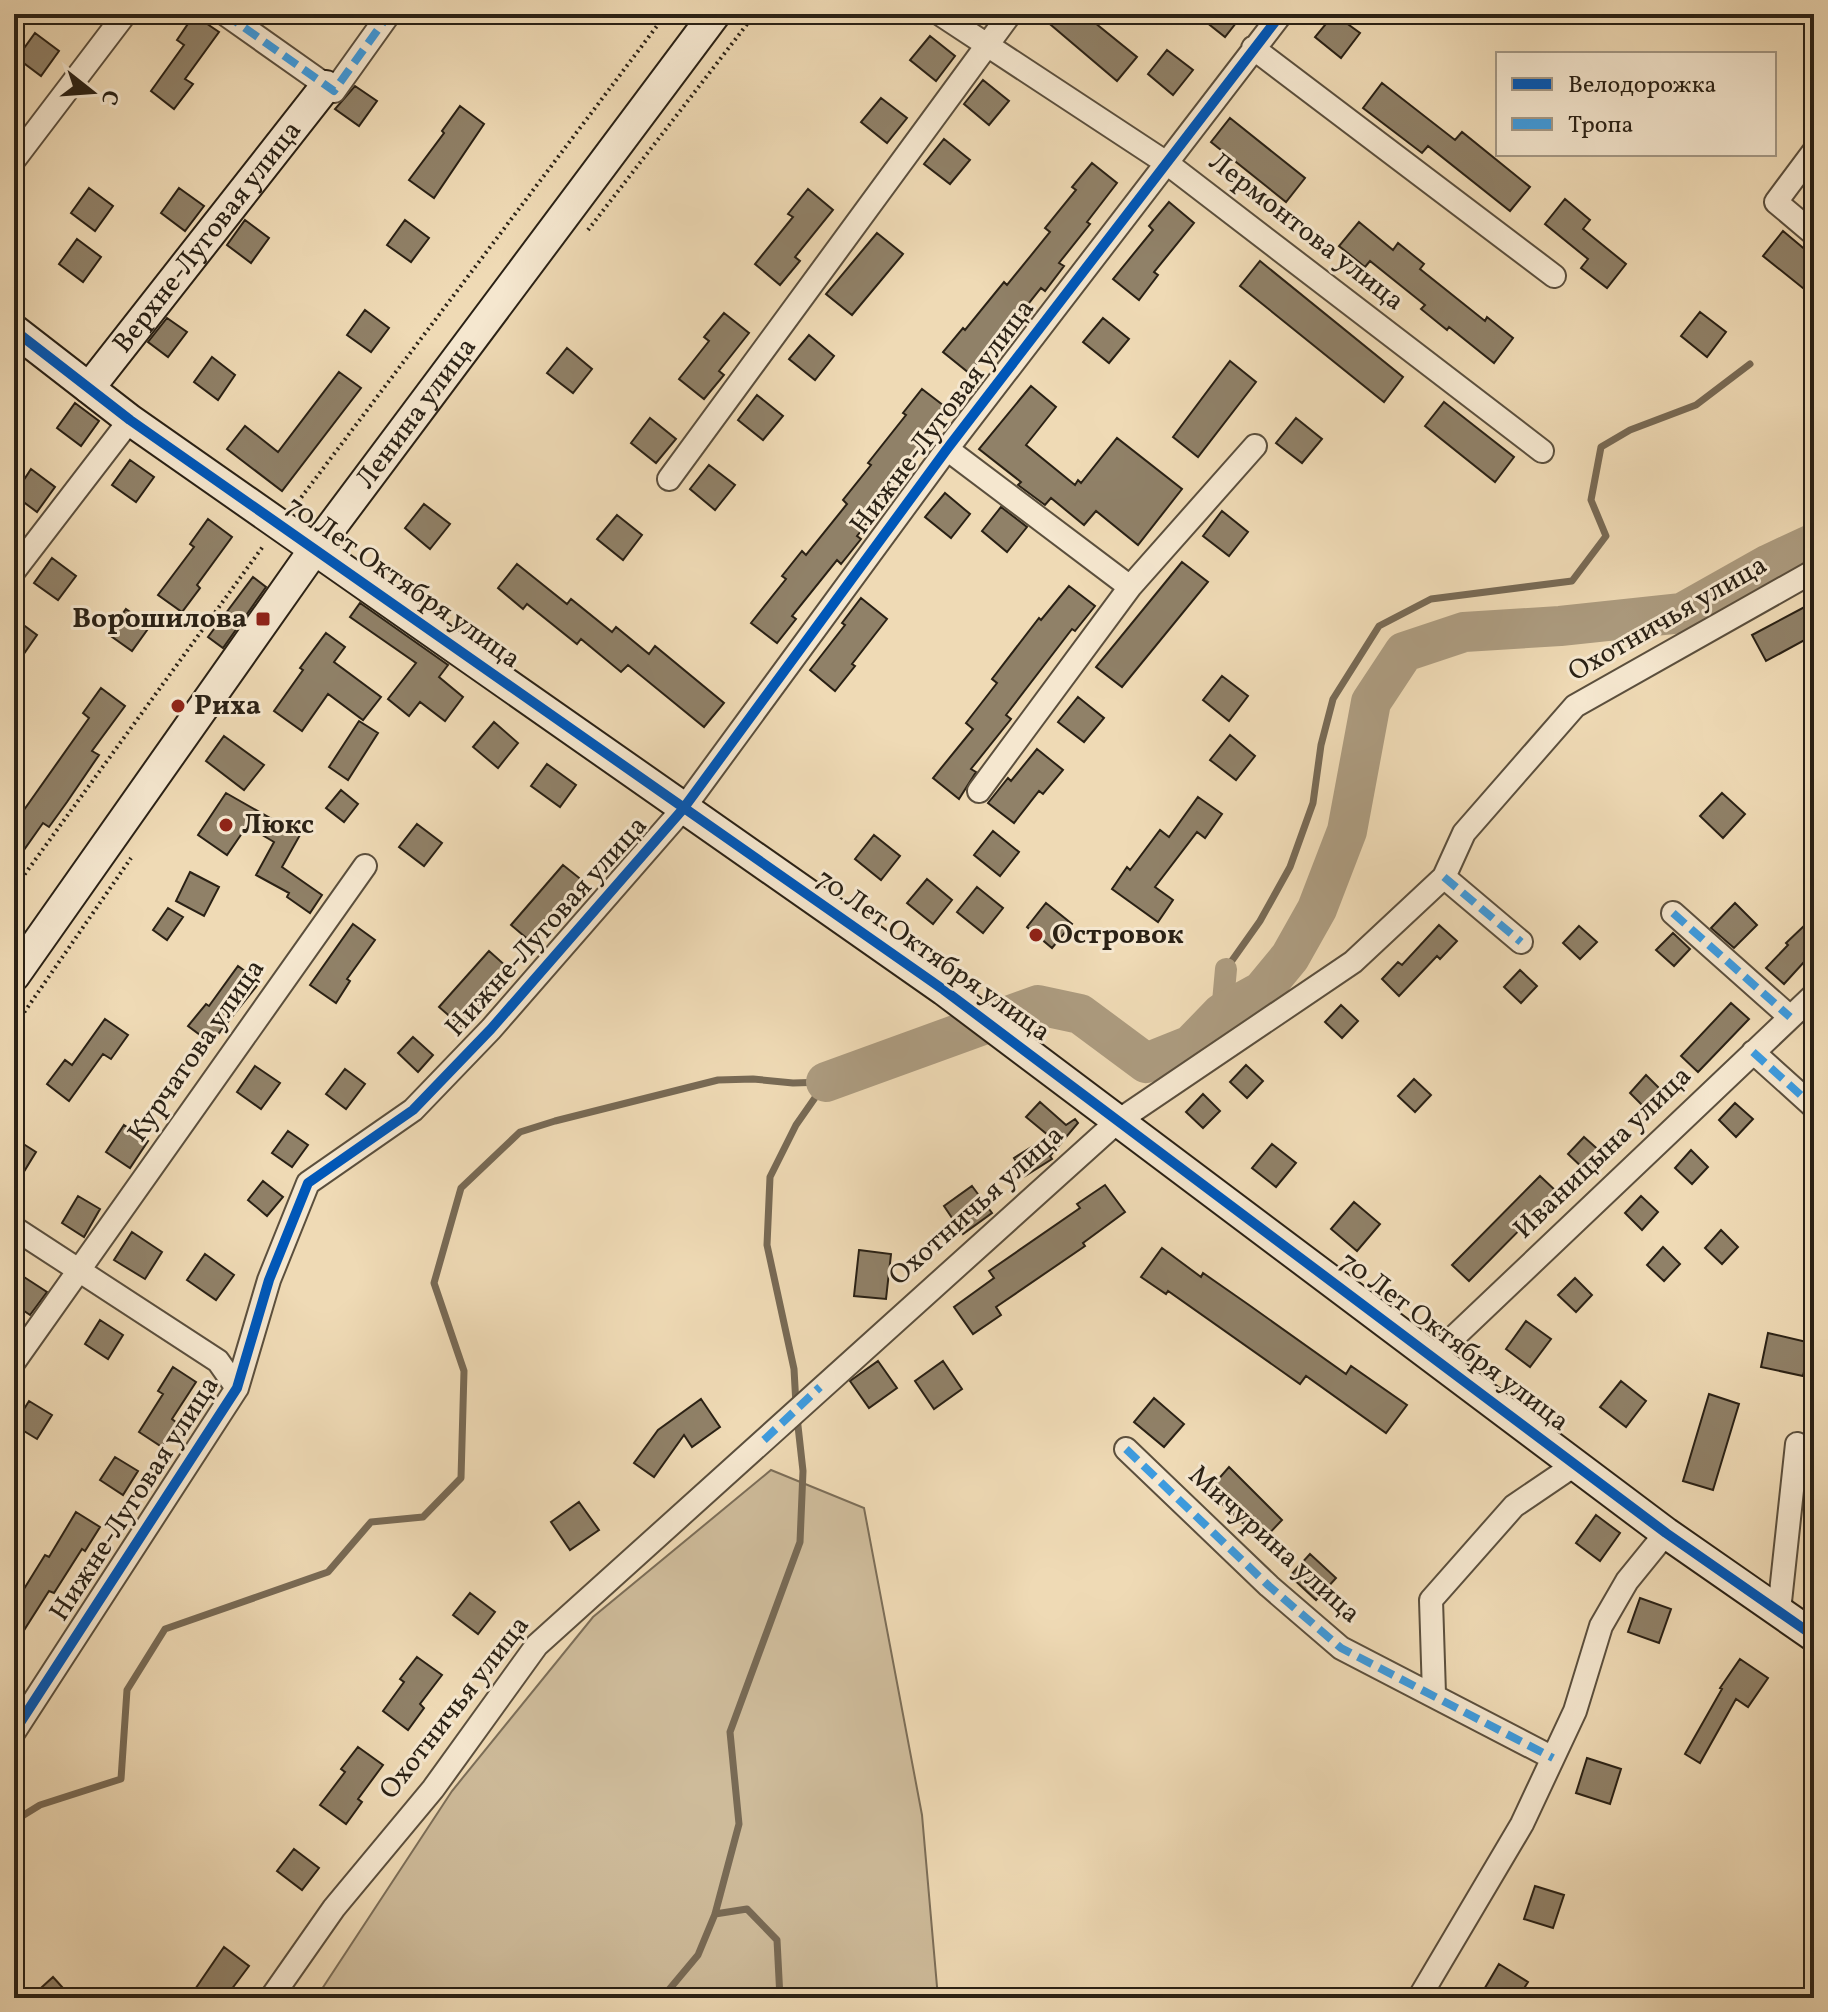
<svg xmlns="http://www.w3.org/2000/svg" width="1828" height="2012" viewBox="0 0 1828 2012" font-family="Vollkorn,serif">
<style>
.green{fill:#cebb9a;stroke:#7c6e58;stroke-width:2}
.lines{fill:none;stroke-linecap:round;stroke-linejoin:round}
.stream{stroke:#786a55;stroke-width:7}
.canal{stroke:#ac9b7f;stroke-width:22}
.river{stroke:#ac9b7f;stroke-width:40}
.building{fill:#908168;stroke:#2a2115;stroke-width:2}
.street-casing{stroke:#5b4f3d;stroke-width:26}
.secondary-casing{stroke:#2a2115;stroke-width:34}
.path{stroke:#2a2115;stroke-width:4;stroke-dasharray:2 4;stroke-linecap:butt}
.street{stroke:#f5e7cf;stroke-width:22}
.secondary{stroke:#f5e7cf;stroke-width:30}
.quiet{stroke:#3d9bdf;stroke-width:8;stroke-dasharray:16 8;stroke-linecap:butt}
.cycleway-casing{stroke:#f5e7cf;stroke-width:15}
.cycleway{stroke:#0057b8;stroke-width:10}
.poi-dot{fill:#8f2418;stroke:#f5e7cf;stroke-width:3}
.labels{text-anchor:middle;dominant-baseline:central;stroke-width:6;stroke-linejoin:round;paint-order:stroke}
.street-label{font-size:28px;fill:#2a2115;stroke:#f5e7cf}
.poi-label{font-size:28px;font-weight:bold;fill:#2a2115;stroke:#f5e7cf;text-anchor:start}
</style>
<rect width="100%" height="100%" fill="#efdab5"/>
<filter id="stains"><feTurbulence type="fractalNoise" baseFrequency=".0025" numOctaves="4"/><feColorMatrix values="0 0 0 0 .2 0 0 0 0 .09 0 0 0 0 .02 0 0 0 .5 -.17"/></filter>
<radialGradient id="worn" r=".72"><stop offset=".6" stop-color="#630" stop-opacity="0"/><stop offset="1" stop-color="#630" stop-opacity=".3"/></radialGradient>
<path class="green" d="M771 1470 864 1508 922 1815 938 1998H316L452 1791 593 1617Z"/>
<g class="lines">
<path class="stream" d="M1226 969 1260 921 1290 867 1313 803 1321 745 1333 699 1379 626 1431 599 1572 581 1606 536 1591 500 1601 447 1630 430 1696 405 1750 364
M796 1405 794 1369 767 1245 770 1177 796 1125 826 1082
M14 1821 40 1805 121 1779 127 1690 165 1629 328 1572 371 1522 423 1517 461 1478 464 1371 434 1283 461 1188 520 1132 555 1121 718 1080 753 1079 793 1083 826 1082
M715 1914 747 1909 777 1940 780 1998
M662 1998 698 1955 715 1914 739 1824 730 1732 800 1542 803 1471 797 1417"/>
<path class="canal" d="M1222 1013 1226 969"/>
<path class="river" d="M826 1082 1038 1005 1080 1014 1146 1063 1191 1045 1222 1013 1262 991 1290 957 1317 909 1347 831 1371 702 1404 652 1464 632 1560 626 1682 613 1769 564 1814 543"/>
</g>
<path class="building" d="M1038 14H1084L1137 57 1117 81Z
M1196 14H1243L1225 37Z
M1334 14 1360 33 1341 58 1315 37Z
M194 15 219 32 185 79 193 84 174 109 151 91 184 45 177 40Z
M35 33 59 51 41 76 17 58Z
M930 36 955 56 936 81 910 60Z
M1167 50 1193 70 1173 95 1148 74Z
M983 80 1009 101 989 125 964 104Z
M1382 83 1455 140 1462 132 1530 187 1510 211 1428 146 1422 153 1363 108Z
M355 86 377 101 359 126 335 109Z
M881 98 907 118 887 143 861 122Z
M460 106 484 124 434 198 409 180 444 133 442 131Z
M1230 118 1305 178 1286 202 1211 142Z
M944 139 970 160 950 184 924 164Z
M1092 163 1117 183 1087 222 1090 224 1059 263 1064 266 1045 291 1041 288 1010 327 1007 325 969 373 943 352 963 328 965 330 1004 282 1007 285 1050 232 1045 228 1076 190 1072 187Z
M89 188 113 206 95 231 71 213Z
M179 188 204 206 185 231 161 213Z
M808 189 833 210 795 257 800 261 780 285 755 264 793 217 788 214Z
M1565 199 1590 220 1583 229 1626 264 1607 288 1581 268 1588 259 1545 224Z
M1169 202 1194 223 1154 272 1158 275 1139 300 1113 279 1153 230 1149 226Z
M245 220 269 238 251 263 227 245Z
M405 220 429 238 411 262 387 245Z
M1359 222 1393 250 1398 243 1424 264 1420 269 1485 321 1487 317 1513 338 1494 363 1449 327 1447 330 1421 309 1425 305 1370 261 1365 267 1339 246Z
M1783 231 1814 257V297L1763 256Z
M877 233 903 254 852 315 826 294Z
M77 239 101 257 83 282 59 264Z
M1260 261 1403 377 1384 402 1240 286Z
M365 310 389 328 371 352 347 335Z
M1700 312 1726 332 1707 357 1681 336Z
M724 313 749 333 719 371 724 375 704 399 679 379 709 341 704 337Z
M167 318 187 332 168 357 148 342Z
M1103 318 1129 339 1109 363 1083 342Z
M809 335 834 356 815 380 789 359Z
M567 348 592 369 573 393 547 373Z
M212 357 235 375 218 400 194 382Z
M1230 361 1256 382 1198 457 1173 437Z
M339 372 361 388 282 491 227 449 245 426 278 452Z
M1031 386 1056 407 1026 445 1075 485 1078 480 1081 483 1117 438 1182 489 1138 545 1096 511 1084 525 1051 498 1045 505 1018 485 1021 482 979 449Z
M922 389 948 409 885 494 888 497 857 536 861 539 841 564 837 560 792 616 796 619 777 643 751 623 786 579 782 576 802 551 806 555 847 504 843 500 871 465 868 463 906 415 903 413Z
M757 395 783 416 763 440 738 420Z
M1444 402 1514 457 1495 482 1425 426Z
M75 403 99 421 81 446 57 428Z
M650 418 676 439 656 463 631 443Z
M1296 418 1322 439 1302 463 1276 443Z
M130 460 154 477 136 502 112 485Z
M709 465 735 485 715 510 690 489Z
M31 469 55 487 37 512 14 495Z
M945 493 970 514 951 538 925 517Z
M424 504 450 524 430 549 405 528Z
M1001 507 1027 527 1007 552 982 531Z
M1222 511 1248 532 1229 556 1203 536Z
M617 515 642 535 623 560 597 539Z
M208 519 232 537 197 585 200 588 182 612 158 595 194 547 190 544Z
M52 558 76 576 58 600 34 583Z
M1182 562 1208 582 1122 687 1096 667Z
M517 564 567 604 571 599 612 632 616 627 649 654 655 646 724 703 704 727 628 665 621 672 581 639 577 644 527 604 523 609 498 588Z
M253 577 266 587 223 648 208 637Z
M1069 586 1095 606 1075 631 1072 629 1006 715 1011 719 971 769 976 772 959 799 933 778 973 729 966 723 997 683 992 679 1039 618 1041 620Z
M861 598 887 619 852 664 855 666 835 691 810 670 845 625 842 623Z
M1814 602V635L1766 661 1752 635Z
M360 603 448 665 439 677 463 697 445 721 420 702 409 716 388 699 416 663 350 617Z
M126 609 150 626 132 651 108 634Z
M14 618 37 635 14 668Z
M326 633 345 647 334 662 381 697 363 720 328 694 302 731 274 711 303 670 300 668Z
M1222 676 1248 696 1229 721 1203 700Z
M101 688 125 706 92 751 99 755 67 802 49 827 43 823 14 864V824L89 718 83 713Z
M1078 697 1104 718 1084 742 1058 722Z
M359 721 378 733 348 780 329 767Z
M494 722 518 743 498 768 473 747Z
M1230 735 1255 756 1236 780 1210 760Z
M224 736 264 765 244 790 206 761Z
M1037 749 1063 770 1043 794 1039 791 1014 823 988 803 1008 778 1011 781Z
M547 764 576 785 560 807 531 786Z
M341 790 358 804 344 822 326 808Z
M226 793 300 835 282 867 322 895 310 913 287 897 289 893 256 875 274 842 247 826 227 855 198 835Z
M1722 793 1745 814 1723 838 1700 816Z
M1198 797 1222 814 1205 838 1197 832 1155 887 1173 900 1158 922 1112 889 1127 867 1130 870 1160 830 1169 837Z
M417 824 442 843 424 866 399 847Z
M993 831 1019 852 1000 876 974 855Z
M874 835 900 856 881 880 855 859Z
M563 865 583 881 530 941 511 925Z
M190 872 219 887 204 916 176 901Z
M927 879 952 900 933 924 907 903Z
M977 887 1003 908 983 933 957 912Z
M1046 903 1072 924 1052 948 1027 927Z
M1735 903 1757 925 1734 948 1711 928Z
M168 908 183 917 167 940 153 930Z
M353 924 375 940 347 979 350 981 336 1003 310 985Z
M1439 925 1457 941 1440 959 1437 956 1399 996 1382 979 1398 962 1402 965Z
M1805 925 1814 935V972L1804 962 1784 984 1766 968 1788 945 1786 943Z
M1579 926 1597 942 1580 959 1563 943Z
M1673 933 1690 949 1674 966 1656 950Z
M489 951 507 967 461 1026 439 1007Z
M238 966 260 982 211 1043 188 1026 206 1004 209 1006Z
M1520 970 1537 986 1521 1003 1504 987Z
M1731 1003 1749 1019 1698 1072 1681 1056Z
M1341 1005 1358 1021 1342 1038 1325 1022Z
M105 1019 128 1035 111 1059 103 1054 69 1101 47 1084 65 1060 72 1065Z
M413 1037 433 1055 418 1072 398 1053Z
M1246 1065 1263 1081 1247 1098 1230 1082Z
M255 1066 280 1083 261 1109 237 1092Z
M345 1069 365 1084 346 1109 326 1094Z
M1646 1075 1663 1092 1646 1109 1630 1093Z
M1414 1079 1431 1095 1415 1112 1398 1096Z
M1203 1094 1220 1111 1203 1128 1186 1112Z
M1040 1102 1066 1125 1075 1119 1078 1123 1050 1156 1052 1159 1025 1176 1014 1158 1049 1136 1026 1117Z
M1735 1103 1753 1119 1736 1137 1719 1120Z
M124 1125 148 1141 130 1168 106 1152Z
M288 1131 308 1145 292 1167 272 1153Z
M1584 1137 1602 1153 1585 1170 1568 1154Z
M14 1138 36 1152 14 1188Z
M1272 1144 1296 1163 1276 1187 1252 1168Z
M1691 1150 1708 1167 1692 1184 1675 1168Z
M1540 1176 1557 1192 1469 1281 1452 1265Z
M263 1181 283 1197 267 1216 248 1200Z
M1105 1185 1125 1212 1083 1243 1085 1246 996 1307 1001 1315 973 1334 954 1307 994 1278 989 1271 1080 1208 1077 1204Z
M972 1186 992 1213 963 1234 944 1206Z
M78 1196 100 1209 84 1237 62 1223Z
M1641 1196 1658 1212 1642 1230 1625 1213Z
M1354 1202 1380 1224 1357 1251 1331 1229Z
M1721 1230 1738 1247 1722 1264 1705 1248Z
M132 1232 162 1252 145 1279 114 1260Z
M1663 1247 1680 1264 1664 1281 1647 1265Z
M1162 1248 1201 1277 1203 1273 1249 1305 1346 1374 1351 1366 1407 1405 1386 1433 1306 1376 1300 1384 1168 1291 1166 1294 1141 1277Z
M859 1250 891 1254 886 1299 854 1296Z
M205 1254 234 1275 216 1300 187 1280Z
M24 1277 47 1292 30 1315 14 1304V1293Z
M1575 1278 1592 1295 1576 1312 1558 1295Z
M100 1320 123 1335 108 1359 85 1344Z
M1526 1321 1551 1339 1530 1367 1506 1349Z
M1768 1333 1811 1343 1803 1376 1761 1367Z
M878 1361 897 1388 869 1408 850 1381Z
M943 1361 962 1389 934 1409 915 1381Z
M173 1367 196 1382 172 1419 177 1423 162 1447 139 1432 163 1394 158 1391Z
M1621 1381 1646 1401 1626 1427 1600 1407Z
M1709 1394 1739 1404 1713 1490 1683 1481Z
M1154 1398 1184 1424 1164 1447 1134 1422Z
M701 1399 720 1427 692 1447 684 1435 654 1477 634 1463 658 1430Z
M29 1401 52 1415 37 1439 14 1425Z
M115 1457 138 1471 123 1495 100 1480Z
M1229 1467 1282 1520 1262 1541 1208 1491Z
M579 1502 599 1530 570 1550 551 1522Z
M76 1512 100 1527 85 1551 82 1549 54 1593 49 1591 14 1646V1605L45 1555 49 1557Z
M1596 1515 1620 1533 1600 1561 1576 1543Z
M1310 1554 1336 1578 1316 1600 1290 1576Z
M470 1593 495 1612 478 1634 453 1615Z
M1640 1598 1671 1609 1659 1643 1628 1632Z
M417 1657 442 1675 420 1704 424 1708 408 1730 383 1711 404 1682 400 1679Z
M1740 1659 1768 1678 1748 1707 1736 1699 1700 1763 1685 1754 1722 1689 1720 1688Z
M358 1747 383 1765 358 1799 362 1802 346 1824 320 1805 345 1772 341 1769Z
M1587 1758 1621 1769 1610 1804 1576 1793Z
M294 1849 319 1868 302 1890 277 1871Z
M1535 1886 1564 1895 1553 1928 1524 1919Z
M224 1947 249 1966 225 1998H189Z
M1499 1964 1528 1982 1518 1998H1479Z
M53 1977 72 1998H30Z"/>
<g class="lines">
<defs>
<path id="street" d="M225 14 334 91 389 14
M940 14 1168 164 1542 451
M1253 48 1554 276
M1814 151 1776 202 1814 234
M14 160 125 14
M947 449 1130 587
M669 479 1010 14
M14 571 130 420
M979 791 1130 587 1255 446
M1444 877 1521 942
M1673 913 1790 1017
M1753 1052 1814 1107
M14 1228 218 1361 237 1388
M1434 1356 1814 995
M14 1362 365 866
M1126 1449 1269 1586 1341 1648 1553 1758
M1779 1611 1797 1444
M1434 1694 1431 1600 1514 1506 1576 1464
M14 1732 237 1388 269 1280 308 1183 413 1110 491 1029 683 809 947 449 1281 14
M271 1998 334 1908 433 1789 537 1645 1118 1121 1353 962 1444 877 1464 833 1575 706 1814 571
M1419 1998 1522 1824 1575 1711 1601 1626 1627 1581 1666 1533"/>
<g id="secondary">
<path d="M14 330 130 420 944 990 1666 1533 1814 1636"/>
<path id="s1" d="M89 388 326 86"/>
<path id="s2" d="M14 976 314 550 715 14"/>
</g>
</defs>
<use href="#street" class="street-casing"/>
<use href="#secondary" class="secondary-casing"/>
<path class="path" d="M588 230 755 14
M294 507 666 14
M14 889 264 545
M14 1027 131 858"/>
<use href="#street" class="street"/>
<use href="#secondary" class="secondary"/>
<path class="quiet" d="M225 14 334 91 389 14
M1444 877 1521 942
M1673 913 1790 1017
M1753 1052 1814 1107
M764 1440 820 1387
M1126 1449 1269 1586 1341 1648 1553 1758"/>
<defs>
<path id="cycleway" d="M14 330 130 420 944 990 1666 1533 1814 1636
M14 1732 237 1388 269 1280 308 1183 413 1110 491 1029 683 809 947 449 1281 14"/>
</defs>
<use href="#cycleway" class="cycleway-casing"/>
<use href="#cycleway" class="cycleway"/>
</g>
<g class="poi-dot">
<rect x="255" y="611" width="16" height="16" rx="4"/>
<circle cx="178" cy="706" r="8"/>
<circle cx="226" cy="825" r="8"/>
<circle cx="1036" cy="935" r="8"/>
</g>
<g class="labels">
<g class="street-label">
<text transform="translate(1306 232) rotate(38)">Лермонтова улица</text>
<text stroke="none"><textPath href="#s1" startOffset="192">Верхне-Луговая улица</textPath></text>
<text stroke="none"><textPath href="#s2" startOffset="692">Ленина улица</textPath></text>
<text transform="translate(943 417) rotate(-53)">Нижне-Луговая улица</text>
<text transform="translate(403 583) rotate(35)">70 Лет Октября улица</text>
<text transform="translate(1668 619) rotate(-30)">Охотничья улица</text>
<text transform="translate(547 927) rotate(-48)">Нижне-Луговая улица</text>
<text transform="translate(933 956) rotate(35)">70 Лет Октября улица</text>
<text transform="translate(197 1051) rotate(-55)">Курчатова улица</text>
<text transform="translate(1603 1153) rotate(-44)">Иваницына улица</text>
<text transform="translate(977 1206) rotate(-42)">Охотничья улица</text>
<text transform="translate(1454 1342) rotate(37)">70 Лет Октября улица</text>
<text transform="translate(135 1499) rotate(-57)">Нижне-Луговая улица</text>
<text transform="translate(1274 1545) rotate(42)">Мичурина улица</text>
<text transform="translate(455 1708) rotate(-52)">Охотничья улица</text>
</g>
<g class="poi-label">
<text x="247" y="619" text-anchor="end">Ворошилова</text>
<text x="194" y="706">Риха</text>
<text x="242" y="825">Люкс</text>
<text x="1052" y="935">Островок</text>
</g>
</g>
<rect width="1828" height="2012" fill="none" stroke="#efdab5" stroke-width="48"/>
<rect x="16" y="16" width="1796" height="1980" fill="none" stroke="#2a2115" stroke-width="4"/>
<rect x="24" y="24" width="1780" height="1964" fill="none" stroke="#2a2115" stroke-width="2"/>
<rect x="1496" y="52" width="280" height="104" fill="#f5e7cf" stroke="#a49885" stroke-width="2"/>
<rect x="1512" y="78" width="40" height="12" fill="#0057b8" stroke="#a49885" stroke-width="2"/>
<text x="1568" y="92" font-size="24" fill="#2a2115">Велодорожка</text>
<rect x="1512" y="118" width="40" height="12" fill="#3d9bdf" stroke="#a49885" stroke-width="2"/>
<text x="1568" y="132" font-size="24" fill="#2a2115">Тропа</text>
<g transform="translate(92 92) rotate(107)" stroke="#f5e7cf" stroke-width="6" paint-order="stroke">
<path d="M0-6L14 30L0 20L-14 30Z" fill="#2a2115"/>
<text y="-12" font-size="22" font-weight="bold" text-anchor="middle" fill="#2a2115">С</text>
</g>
<rect width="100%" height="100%" filter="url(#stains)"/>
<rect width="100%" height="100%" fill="url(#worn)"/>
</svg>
